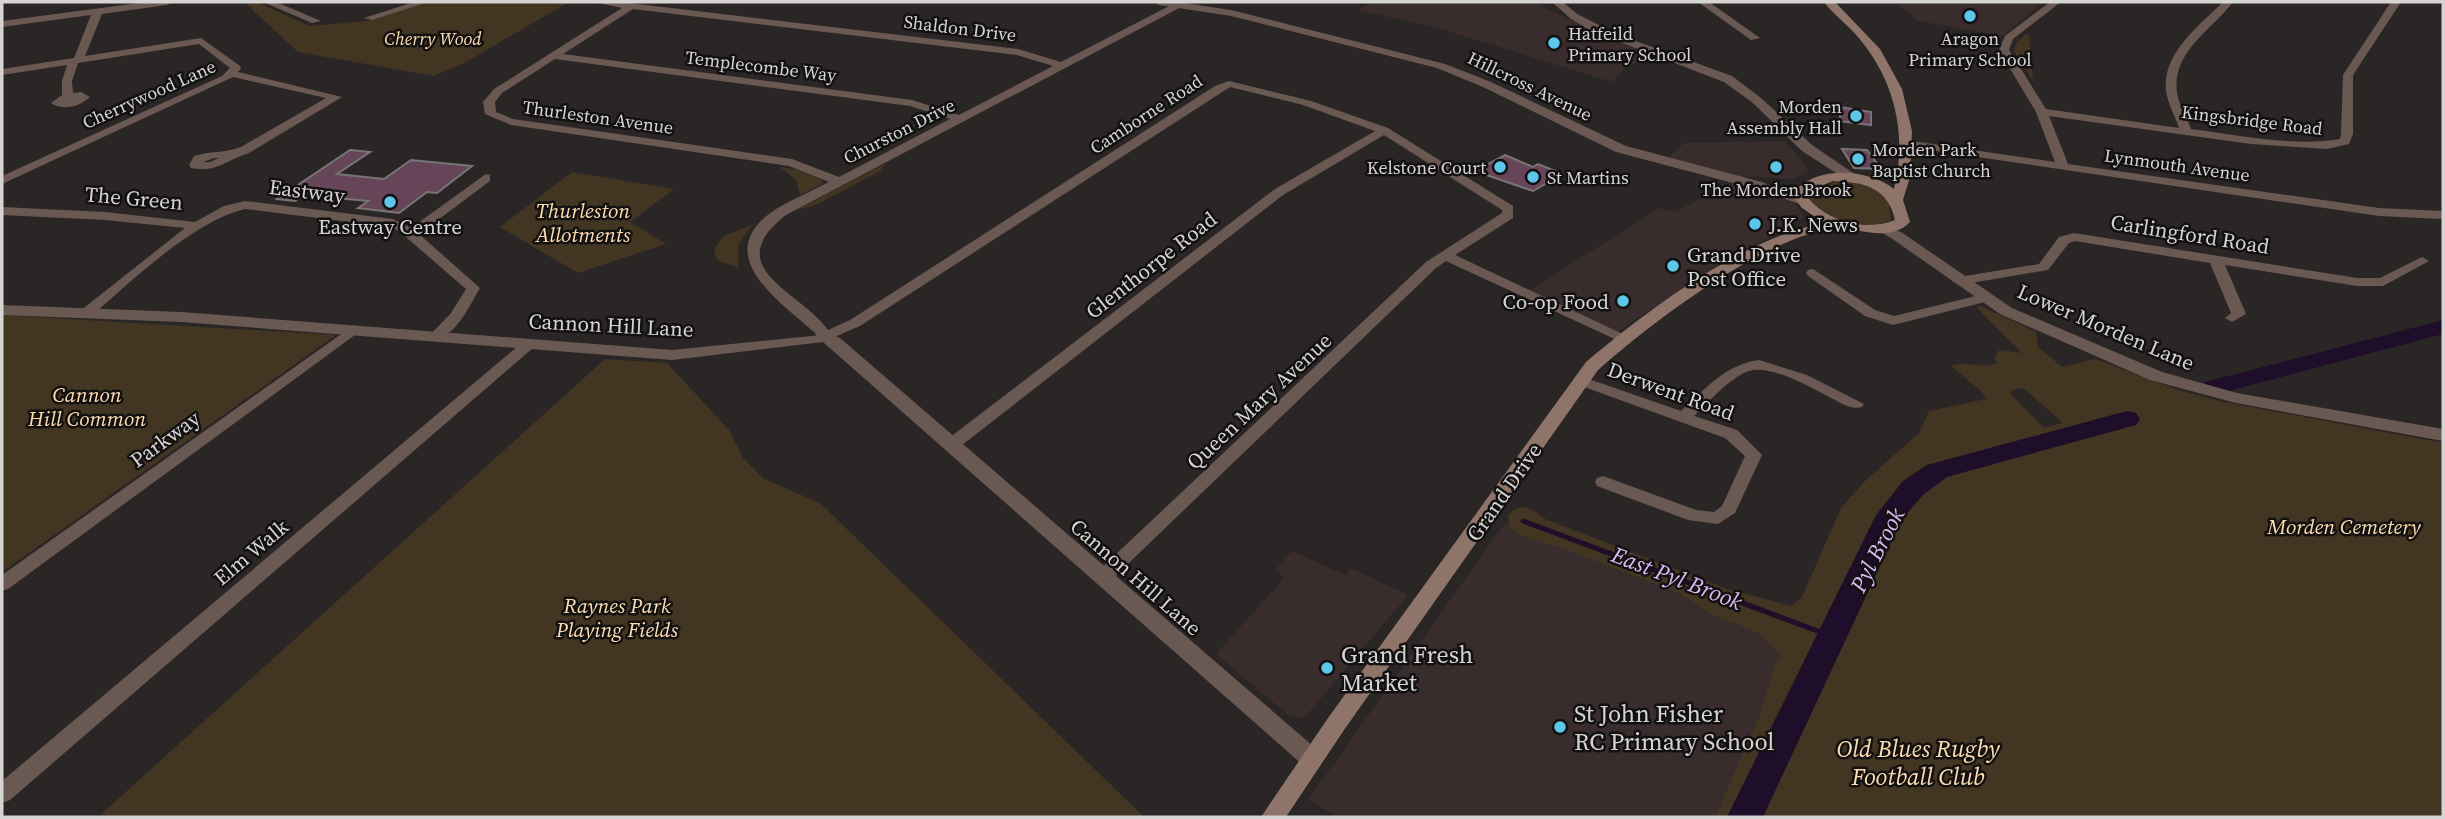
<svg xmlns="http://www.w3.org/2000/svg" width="2445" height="819" viewBox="0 0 2445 819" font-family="'Source Serif 4',serif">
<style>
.built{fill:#382c2d}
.green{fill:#423522;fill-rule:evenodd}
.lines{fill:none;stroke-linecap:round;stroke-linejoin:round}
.stream{stroke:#1f0e29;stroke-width:5}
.river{fill:#1f0e29;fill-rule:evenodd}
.building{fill:#674559;stroke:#797477;stroke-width:2}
.minor{fill:#6a5952;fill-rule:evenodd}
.tertiary{fill:#6a5952;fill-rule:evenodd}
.secondary{fill:#8f7569;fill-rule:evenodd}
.poi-dot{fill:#5cc7e8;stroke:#121010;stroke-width:2.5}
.labels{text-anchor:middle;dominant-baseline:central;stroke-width:5;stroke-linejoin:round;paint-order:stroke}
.far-street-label{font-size:18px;fill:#d6d3d3;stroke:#121010}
.far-poi-label{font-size:18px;fill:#d6d3d3;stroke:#121010;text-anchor:start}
.far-park-label{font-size:18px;font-style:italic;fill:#fddcb0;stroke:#121010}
.street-label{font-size:21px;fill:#d6d3d3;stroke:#121010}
.park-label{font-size:21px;font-style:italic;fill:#fddcb0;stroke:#121010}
.poi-label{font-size:21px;fill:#d6d3d3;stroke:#121010;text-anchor:start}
.water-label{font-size:23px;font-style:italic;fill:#dbb8f0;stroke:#121010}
.near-poi-label{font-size:24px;fill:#d6d3d3;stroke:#121010;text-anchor:start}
.near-park-label{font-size:24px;font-style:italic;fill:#fddcb0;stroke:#121010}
</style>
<rect width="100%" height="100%" fill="#2b2626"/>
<path class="built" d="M1372 2H1539L1546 9 1653 55 1624 69 1612 82 1438 28 1358 10Z
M1895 2H2043L2003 36 1918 21Z
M1785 141 1808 169 1803 175 1793 179 1735 176 1666 160 1684 143Z
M1729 183 1784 197 1794 202 1804 216 1787 229 1737 253 1615 333 1527 292 1659 208 1675 212Z
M1505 523 1804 636 1718 817H1338L1308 800Z
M1292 551 1345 575 1351 568 1408 595 1306 716 1298 718 1289 716 1216 654 1284 578 1275 570Z"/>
<path class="green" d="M244 2H257L309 26 367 21 426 2H569L466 62 434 76 298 52Z
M2026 34 2029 35 2033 81 2014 51 2016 44Z
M887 163 880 171 816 205 796 210Z
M780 167 798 170 822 180V184L800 195 796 180Z
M572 172 674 189 630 222 666 244 578 273 500 227Z
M1838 180 1872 186 1888 195 1891 221C1860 230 1826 219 1807 196Z
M753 224 738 245 739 268 717 260 714 250 722 237Z
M1981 306 2036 332 2038 347 2062 367 2095 359 2175 389 2219 401 2443 443V817H1715L1760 715 1774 666 1782 657 1759 633 1711 614 1679 593 1559 547 1519 535 1509 527 1508 515C1522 501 1531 508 1545 519L1727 589 1791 606 1802 597 1841 508 1864 482 1919 433 1929 411 1986 399 1982 392 1951 366C1972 360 1978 370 1998 363L1994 359 1999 350 2022 353 1976 307ZM2023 388 2062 422V423L2044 428 2011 395V390Z
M2 315 336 335 2 572Z
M605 359 667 363 729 430 743 458 764 479 820 503 1143 816 98 817Z"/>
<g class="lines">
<path class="stream" d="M1523 521 1831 636"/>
<path class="river" d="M2443 320V334L2214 395 2205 392 2201 387 2205 382Z
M2127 411 2136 413 2140 419 2136 425 1947 477 1923 495 1902 519 1763 817H1727L1876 515 1903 481 1927 465Z"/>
</g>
<path class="building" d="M1840 107 1871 112V125L1840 121Z
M1842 149 1867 150 1881 169 1854 168Z
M350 150 370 152 337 174 384 179 411 160 472 166 437 193 427 192 399 213 358 208 368 201 304 195 295 201 277 199Z
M1505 155 1533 167 1538 164 1563 174 1533 191 1475 171Z"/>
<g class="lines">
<path class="minor" d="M147 2H172L167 5 102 14 85 56 201 38 240 66 241 68 238 72 342 97 249 153C226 160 217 173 191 168L189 165 194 156C210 151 225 153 241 147L326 98 233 77 2 184V176L222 76 230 68 199 44 78 63 72 81 73 93 81 92 90 97C79 107 64 111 51 103L62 95V81L67 65 2 75V69L74 58 91 15 2 27V21ZM214 158H219L210 162H203Z
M263 2H276L321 21 312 23Z
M414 2H428L372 20 364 18Z
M594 2H621L1018 49 1061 62 1177 2H1183V6L786 215C718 268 800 291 828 330L850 320 1215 86 1229 81 1311 101 1388 128 1513 206V218L1455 255 1629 337 1622 341 1617 340 1446 261 1436 268 1108 583H1096L1093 578 1096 573 1426 262 1502 213V210L1384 135 1283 195 957 449H945L943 445 945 441 1275 189 1375 131 1303 105 1230 87 860 326 825 341 820 340 814 332C776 299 709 253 776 209 793 199 812 191 829 182L789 166 511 125 485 114 483 102 494 89 622 8ZM633 9 1017 55 1053 66 959 115 912 100 563 54ZM555 59 910 106 950 119 839 177 792 159 513 119 496 112 495 102 502 93Z
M1698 2H1709L1760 38 1751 40Z
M2050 2H2061L2013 39 2009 50 2046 109 2179 128C2175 116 2168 104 2166 91 2162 53 2199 26 2223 2H2233C2212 30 2171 52 2177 93 2179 105 2187 117 2191 129 2237 135 2295 147 2340 139L2341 134 2343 75 2391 2H2401L2353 75V134L2349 144 2327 149 2251 144 2049 116 2068 164 2379 208 2443 211V219L2379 216 1902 146V142L1906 140 2055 162 2036 112 1999 50 2005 36Z
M486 174 490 175V181L419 234 480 288C470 305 457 334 437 339L430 335 451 313 466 289 399 231 390 227 245 209C192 222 132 281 90 317L85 318 78 314 80 311 185 228 105 220 2 215V207L105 212 195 222 224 206 245 201 393 219 411 228Z
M2074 233 2357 278H2380L2422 257 2429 261 2383 286H2357L2225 265 2246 314 2232 322 2225 318 2231 313 2210 263 2075 241 2069 243 2048 270 1959 285 1952 281 1959 277 2039 264 2059 237Z
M1813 269 1875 310 1894 316 1984 294 1991 298 1989 301 1893 325 1865 316 1808 276 1806 273 1808 270Z
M354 325 361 329 359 332 8 589 2 591V575Z
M529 340 536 344 534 347 10 800 2 803V781L524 341Z
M1759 360 1807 375 1864 404 1862 407C1851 410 1841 403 1831 398 1812 388 1771 364 1749 371 1729 378 1710 401 1694 416L1737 430 1762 455 1735 513 1718 524 1688 520 1597 486 1595 482 1597 478 1603 476 1696 510 1714 512 1722 506 1745 456 1725 438 1576 384 1573 381 1576 378H1586L1681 411C1704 390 1726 364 1759 360Z"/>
<path class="tertiary" d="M1154 2H1178L1231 10 1445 64 1491 82 1626 146 1762 182 1809 200 1802 204 1797 203 1752 188 1616 152 1483 87 1437 68 1231 16 1159 5Z
M1552 2H1563L1577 14 1619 35 1732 76 1761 98 1812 145 1862 179 1855 183 1850 182 1802 151 1753 103 1724 82 1589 30 1570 18Z
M1880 224 1901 232 2012 308 2162 372 2237 393 2443 429V441L2236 403 2150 380 2000 314 1891 238 1873 228Z
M2 305 181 312 672 350 831 334 840 338 1320 752 1324 759 1320 766 1312 769 1304 766 823 342 672 360 181 322 2 315Z"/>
<path class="secondary" d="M1824 2H1835L1880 49 1902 89 1912 131 1910 177 1903 200 1910 222C1891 242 1862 229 1839 229 1827 230 1809 233 1797 238 1728 266 1654 321 1598 370L1344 730 1286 817H1261L1328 718 1586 362C1649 309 1743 238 1824 223L1802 208 1792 195C1813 165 1867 168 1894 189 1908 134 1894 79 1858 37 1847 24 1833 14 1824 2ZM1833 181C1863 182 1888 187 1895 220 1865 232 1825 221 1806 195L1809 191Z"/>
</g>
<g class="poi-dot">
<circle cx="1970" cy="16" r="7"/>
<circle cx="1554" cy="43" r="7"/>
<circle cx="1856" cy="116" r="7"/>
<circle cx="1858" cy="159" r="7"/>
<circle cx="1500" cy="167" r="7"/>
<circle cx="1776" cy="167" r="7"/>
<circle cx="1533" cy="177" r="7"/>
<circle cx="390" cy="202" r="7"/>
<circle cx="1755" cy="224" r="7"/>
<circle cx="1673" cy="266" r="7"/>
<circle cx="1623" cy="301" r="7"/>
<circle cx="1327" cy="668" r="7"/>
<circle cx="1560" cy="727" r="7"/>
</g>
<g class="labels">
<g class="far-street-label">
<text transform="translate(960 28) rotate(7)">Shaldon Drive</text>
<text transform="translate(761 66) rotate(7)">Templecombe Way</text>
<text transform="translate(1530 86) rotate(26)">Hillcross Avenue</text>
<text transform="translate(149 94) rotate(-24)">Cherrywood Lane</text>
<text transform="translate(1146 114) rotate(-33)">Camborne Road</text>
<text transform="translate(598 117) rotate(8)">Thurleston Avenue</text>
<text transform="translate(2252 120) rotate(7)">Kingsbridge Road</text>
<text transform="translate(899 131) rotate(-27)">Churston Drive</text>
<text transform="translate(2177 165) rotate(8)">Lynmouth Avenue</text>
</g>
<g class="far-poi-label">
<text x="1568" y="33">Hatfeild<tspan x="1568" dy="21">Primary School</tspan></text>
<text x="1970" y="38" text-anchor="middle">Aragon<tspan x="1970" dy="21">Primary School</tspan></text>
<text x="1842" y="106" text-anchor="end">Morden<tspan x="1842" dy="21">Assembly Hall</tspan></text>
<text x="1872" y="149">Morden Park<tspan x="1872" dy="21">Baptist Church</tspan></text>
<text x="1486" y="167" text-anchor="end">Kelstone Court</text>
<text x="1547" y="177">St Martins</text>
<text x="1776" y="189" text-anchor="middle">The Morden Brook</text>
</g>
<g class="far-park-label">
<text x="433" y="38">Cherry Wood</text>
</g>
<g class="street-label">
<text transform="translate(307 191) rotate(7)">Eastway</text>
<text transform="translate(134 198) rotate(5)">The Green</text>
<text transform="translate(2190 234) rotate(9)">Carlingford Road</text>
<text transform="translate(1151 265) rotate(-38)">Glenthorpe Road</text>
<text transform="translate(611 325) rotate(3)">Cannon Hill Lane</text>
<text transform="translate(2106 327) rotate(23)">Lower Morden Lane</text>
<text transform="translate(1671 391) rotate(20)">Derwent Road</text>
<text transform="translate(1259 401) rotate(-43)">Queen Mary Avenue</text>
<text transform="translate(165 439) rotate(-36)">Parkway</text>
<text transform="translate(1504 492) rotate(-55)">Grand Drive</text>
<text transform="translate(251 552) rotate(-40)">Elm Walk</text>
<text transform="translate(1136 577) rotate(41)">Cannon Hill Lane</text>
</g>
<g class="park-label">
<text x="583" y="210">Thurleston<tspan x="583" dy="24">Allotments</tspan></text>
<text x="87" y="394">Cannon<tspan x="87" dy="24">Hill Common</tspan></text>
<text x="2344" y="526">Morden Cemetery</text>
<text x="617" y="605">Raynes Park<tspan x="617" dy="24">Playing Fields</tspan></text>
</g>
<g class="poi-label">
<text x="1769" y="224">J.K. News</text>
<text x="390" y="226" text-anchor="middle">Eastway Centre</text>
<text x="1687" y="254">Grand Drive<tspan x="1687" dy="24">Post Office</tspan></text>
<text x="1609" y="301" text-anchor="end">Co-op Food</text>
</g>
<g class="water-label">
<text transform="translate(1877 550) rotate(-63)">Pyl Brook</text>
<text transform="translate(1677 578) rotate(21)">East Pyl Brook</text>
</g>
<g class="near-poi-label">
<text x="1341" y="654">Grand Fresh<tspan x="1341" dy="28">Market</tspan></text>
<text x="1574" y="713">St John Fisher<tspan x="1574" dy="28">RC Primary School</tspan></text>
</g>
<g class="near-park-label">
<text x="1918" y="748">Old Blues Rugby<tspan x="1918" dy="28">Football Club</tspan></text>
</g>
</g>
<rect width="2445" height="819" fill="none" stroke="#d6d3d3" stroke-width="7"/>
</svg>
